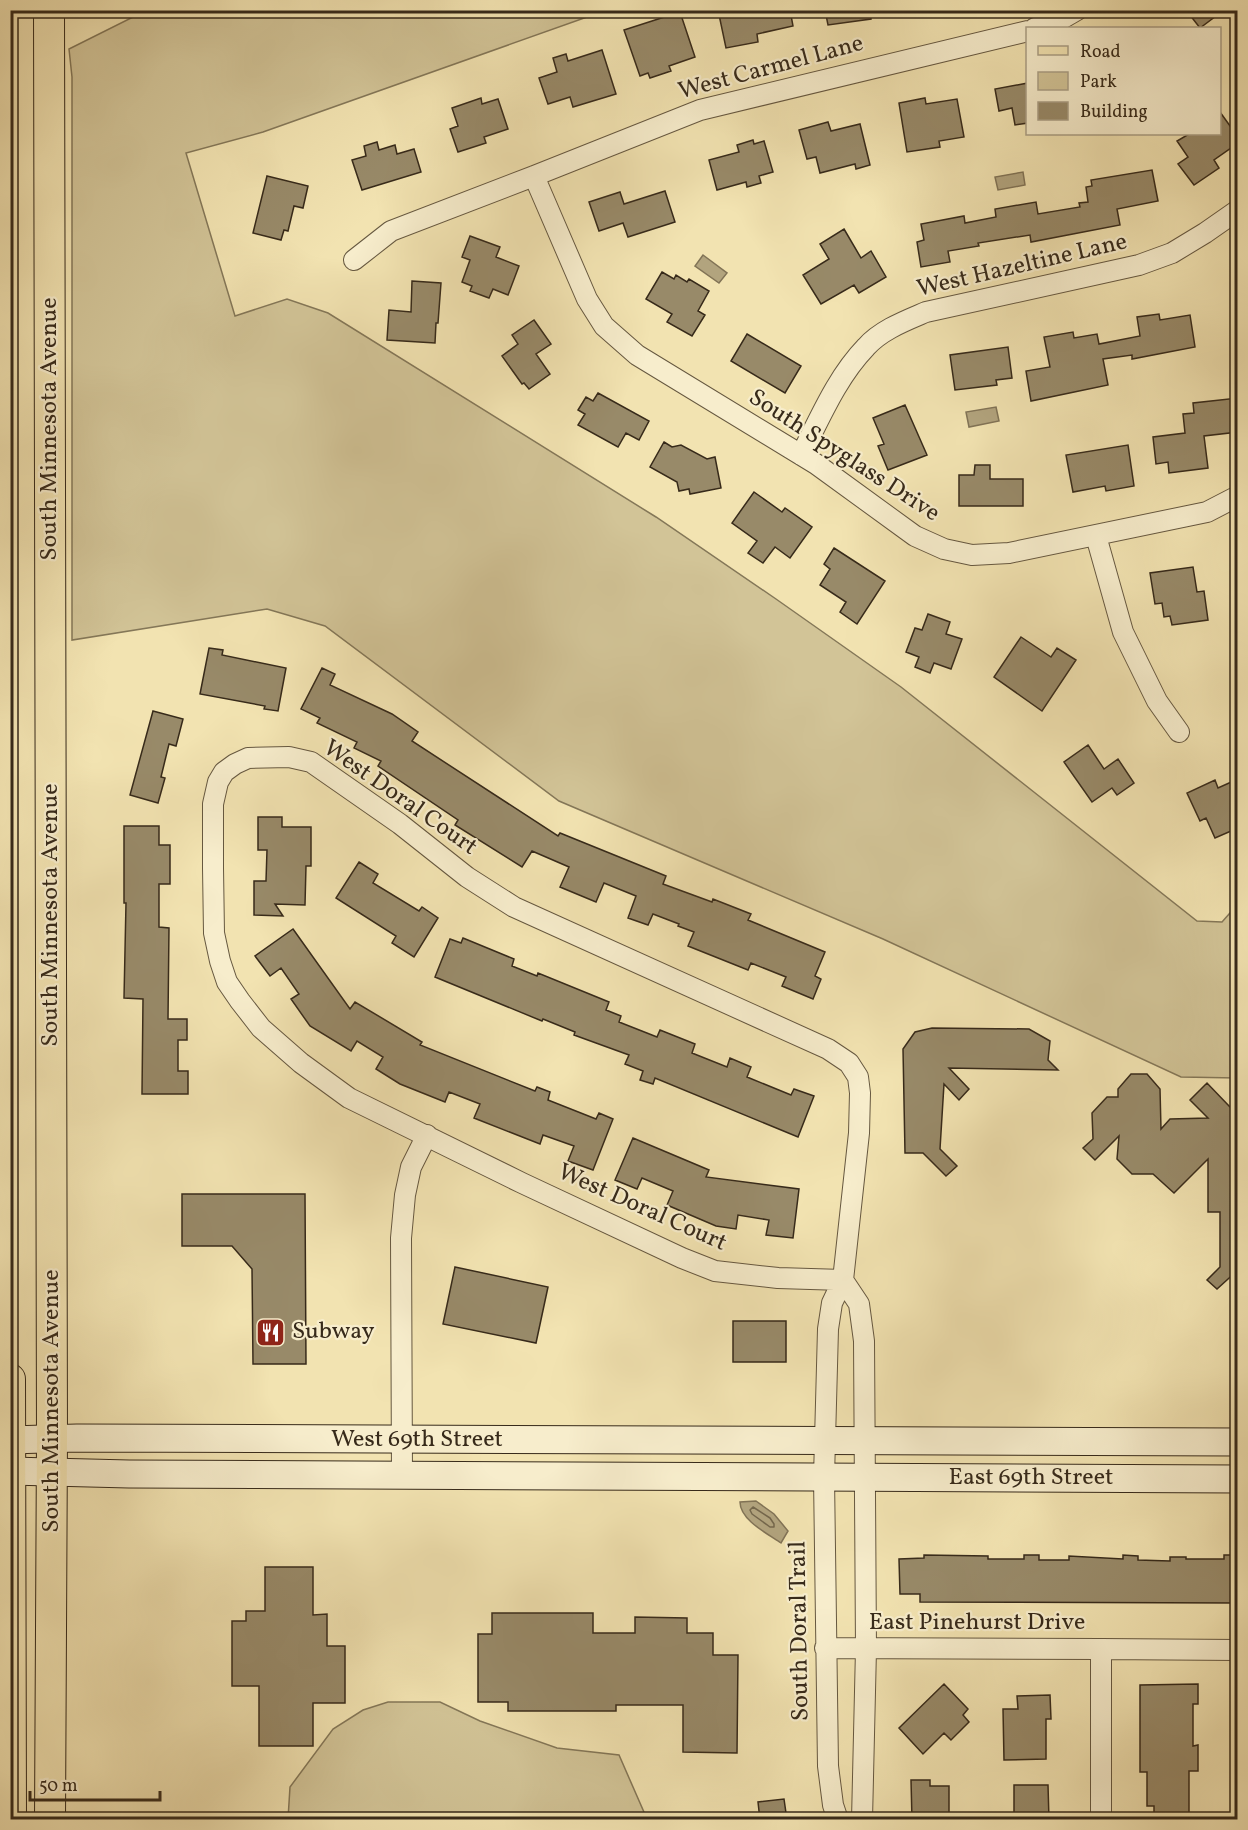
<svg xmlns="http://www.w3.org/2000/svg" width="1248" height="1830" viewBox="0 0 1248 1830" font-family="Vollkorn,serif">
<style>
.green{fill:#d2c497;stroke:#847758;stroke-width:1.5}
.water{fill:#b2a47e;stroke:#817356;stroke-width:1.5}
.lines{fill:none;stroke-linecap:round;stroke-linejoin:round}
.shore{stroke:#74674c;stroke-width:1.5}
.building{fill:#988a69;stroke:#372a1a;stroke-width:1.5}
.minor-casing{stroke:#665840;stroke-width:22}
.secondary-casing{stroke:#372a1a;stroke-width:29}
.primary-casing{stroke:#372a1a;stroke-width:32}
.minor{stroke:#f7edcc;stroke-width:20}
.secondary{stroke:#f7edcc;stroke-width:27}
.primary{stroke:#f2e3b1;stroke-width:30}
.labels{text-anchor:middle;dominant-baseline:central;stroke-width:4.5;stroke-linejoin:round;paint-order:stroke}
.street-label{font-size:24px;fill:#372a1a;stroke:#f7edcc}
.poi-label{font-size:24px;fill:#372a1a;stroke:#f7edcc;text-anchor:start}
</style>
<rect width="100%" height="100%" fill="#f2e3b1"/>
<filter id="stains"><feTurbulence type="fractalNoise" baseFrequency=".00333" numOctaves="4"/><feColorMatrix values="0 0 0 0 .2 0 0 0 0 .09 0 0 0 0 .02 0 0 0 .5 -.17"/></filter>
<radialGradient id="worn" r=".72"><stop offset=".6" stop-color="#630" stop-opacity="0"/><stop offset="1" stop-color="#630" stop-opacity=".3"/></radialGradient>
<path class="green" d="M145 11H604L263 132 186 153 235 316 287 299 328 313 656 517 776 599 901 687 1197 921 1222 922 1237 905V1078L1181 1077 883 939 559 801 325 626 267 609 72 640V77L69 49Z
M388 1702H440L480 1721 557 1748 619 1755 647 1819H288L290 1787 333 1729 363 1710Z"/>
<path class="water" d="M1023 172 1025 185 998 190 995 177Z
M703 255 727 273 719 283 695 266Z
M996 407 999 421 969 427 966 412Z
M756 1501 774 1514 788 1531 781 1543C768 1534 740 1520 740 1502Z"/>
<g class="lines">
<path class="shore" d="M753 1507 770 1518 774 1524V1527H770L752 1514 750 1510Z"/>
</g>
<path class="building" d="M718 10H790L793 26 757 34 758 42 726 48Z
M825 10H870L871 19 828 25Z
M1186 10H1224L1200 28Z
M680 12 695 57 669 66 671 71 650 78 648 73 640 76 624 30Z
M602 50 616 94 573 107 570 97 548 104 539 78 557 72 553 58 566 54 568 61Z
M1028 83V123L1015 125 1012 108 999 111 995 89Z
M481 98 482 104 498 99 508 129 484 137 486 143 458 152 450 129 458 126 452 108Z
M925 98 926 104 957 99 964 137 939 141 940 147 907 152 899 103Z
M1220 112 1238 137V143L1214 160 1219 168 1194 185 1178 164 1188 157 1177 141 1189 134H1220Z
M828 122 831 131 860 124 870 165 856 169 855 164 820 173 816 157 807 159 799 130Z
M753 140 754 144 764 141 773 172 759 176 761 183 747 187 746 182 717 190 709 160 739 152 737 145Z
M377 142 379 150 395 145 397 154 414 149 421 172 362 190 352 160 366 156 364 146Z
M1152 170 1158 201 1117 209 1120 225 1031 242 1030 235 978 243 979 246 948 251 950 262 921 267 917 242 924 240 921 224 964 216 965 223 996 217 995 209 1036 202 1038 214 1080 207 1079 203 1088 202 1086 187 1092 186 1091 180Z
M267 176 308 186 303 208 294 206 288 231 284 230 281 240 253 233Z
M665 191 675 222 628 237 623 223 599 231 589 202 620 192 624 204Z
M844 229 861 258 871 251 886 277 859 293 854 285 821 304 803 275 829 259 820 244Z
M470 236 500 247 496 257 519 266 508 295 493 289 489 298 470 291 472 286 462 282 470 260 462 257Z
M662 272 674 279 676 275 687 282 689 279 709 291 698 311 705 315 692 336 667 322 672 314 646 299Z
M412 281 441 283 438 323H436L435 343 387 340 389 310 411 312Z
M1159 314 1160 320 1190 315 1195 347 1132 359V355L1103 359 1108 385 1031 401 1026 371 1050 367 1044 337 1073 332 1074 338 1097 334 1099 344 1140 336 1137 317Z
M534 320 551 344 536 354 550 374 529 389 524 383 522 384 502 356 518 344 512 335Z
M747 334 801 366 785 393 731 361Z
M1008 347 1012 378 996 380 997 385 955 390 950 355Z
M598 393 649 421 639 440 626 433 618 447 578 425 585 414 578 410 586 397 593 401Z
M1238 398V432L1204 436 1208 468 1169 473 1168 462 1156 464 1153 437 1185 433 1183 414 1194 413 1193 403Z
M905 405 927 455 888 470 878 446 884 444 873 418Z
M664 442 672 447 681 445 707 459 715 457 721 488 690 494 689 489 679 491 677 482 650 467Z
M1128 445 1134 486 1106 491 1105 486 1073 492 1066 455Z
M975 465H990V479H1023V506H959V475H974Z
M754 492 782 512 785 508 812 527 790 558 775 547 763 563 748 553 757 541 732 523Z
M834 548 885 581 857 624 840 612 846 602 820 585 830 569 824 564Z
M1193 567 1197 592 1204 591 1208 620 1172 625 1170 616 1164 617 1162 603 1155 604 1150 573Z
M928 614 950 622 946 634 962 639 951 669 934 663 930 673 915 667 919 657 906 652 915 628 922 630Z
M1021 637 1051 657 1057 648 1076 660 1042 711 994 677Z
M209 648 223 650 222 655 286 668 278 711 264 709 265 706 200 694Z
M322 668 335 674 330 685 392 714 418 732 412 741 558 836 560 833 666 876 663 884 712 902 713 899 751 914 748 920 825 952 815 976 821 979 813 999 782 986 786 977 751 963 748 970 688 946 694 932 678 926 679 924 653 914 648 925 628 918 636 896 604 883 596 902 560 887 569 867 532 851 522 867 455 825 458 820 378 766 381 761 354 748 357 742 317 723 320 718 301 709Z
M153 711 183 719 176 746 169 744 161 777 165 778 158 803 130 795Z
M1088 745 1104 769 1118 759 1134 783 1117 795 1112 788 1092 802 1064 762Z
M1238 779V828L1215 838 1206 818 1200 821 1187 793 1215 780 1218 788Z
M258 817H282V827H311V866H306L305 905 275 904 283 916 254 915V881H266L267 850H258Z
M124 826H159V845H170V884H159V927L169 928 168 1019H187V1040H178V1071H188V1094H142L143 999 124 998 126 903H124Z
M359 862 378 874 373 883 419 911 422 907 438 918 414 957 392 943 396 936 336 898Z
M293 929 350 1009 355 1002 422 1042 420 1045 535 1091 537 1087 550 1092 548 1100 596 1119 599 1113 613 1119 593 1170 568 1161 574 1146 543 1135 540 1144 474 1118 480 1104 449 1092 445 1102 400 1084 376 1069 383 1057 357 1041 351 1051 310 1026 291 999 299 994 281 968 270 976 255 956Z
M463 938 514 959 512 966 537 976 538 973 609 1002 606 1010 621 1016 619 1022 657 1037 660 1030 695 1044 692 1053 727 1067 730 1058 751 1067 747 1077 791 1095 794 1089 814 1096 798 1137 655 1078 653 1084 640 1080 643 1071 625 1064 629 1055 574 1035 575 1032 543 1019 542 1021 435 977 450 939 461 943Z
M932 1028 1029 1029 1050 1041 1048 1060 1058 1070 949 1068 969 1089 959 1100 944 1084 940 1149 957 1166 946 1176 923 1153H905L903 1049 915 1032Z
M1131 1074H1147L1160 1089 1161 1129 1170 1119 1208 1118 1190 1100 1207 1083 1230 1107H1238V1270L1217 1289 1207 1280 1220 1267V1212H1208V1159L1174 1193 1153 1174H1132L1117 1159 1119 1136 1095 1160 1083 1148 1093 1139 1092 1113 1107 1097H1118V1089Z
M633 1138 709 1170 706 1177 799 1189 793 1238 766 1235 769 1220 738 1215 736 1229 716 1226 667 1205 673 1191 642 1178 637 1189 615 1180Z
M182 1194H305L306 1364H253L252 1269 232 1246H182Z
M455 1267 548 1287 536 1343 443 1324Z
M733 1321H786V1362H733Z
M924 1555 988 1556V1559H1024V1555H1039V1560H1069V1556L1123 1559V1555L1138 1556V1560L1170 1561V1557H1186V1559H1224V1555H1238V1603L920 1602V1594H900L899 1559 924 1558Z
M265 1567H313V1615L327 1614V1646H345V1703H313V1746H259V1686H232V1621H246V1611H265Z
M492 1613H593V1633H635V1617L687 1618V1633H713V1655H738L737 1753 683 1752V1705H616V1711H508V1702H478V1634H492Z
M944 1684 968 1709 963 1715 969 1722 951 1740 944 1733 923 1754 899 1728Z
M1198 1684V1704H1193V1746L1198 1745V1771H1189V1820H1154V1806H1147V1772H1140V1685Z
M1050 1695 1051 1719H1046V1759L1004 1760 1003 1709H1018L1017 1696Z
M911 1780H930V1786H949V1820H912Z
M1014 1785H1048L1049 1820H1014Z
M784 1799 787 1820H760L758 1802Z"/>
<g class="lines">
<defs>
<path id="minor" d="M1035 28 1058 21 1077 10
M534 176 587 299 604 326 637 355 816 464 915 536 944 549 972 555 1009 553 1207 512 1238 496
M354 260 391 231 534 176 700 110 1028 31
M801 455C820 418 837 377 866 347 881 330 905 321 926 312L1139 265 1172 253 1205 233 1238 210
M1096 536 1123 632 1157 701 1179 732
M843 1280 859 1304 864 1341 866 1649 862 1820
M402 1475 401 1238 405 1195 411 1167 427 1135
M825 1648 1101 1649V1820
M1101 1649 1238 1650
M838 1820 833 1805 828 1766 824 1477 828 1329 832 1303 843 1280 859 1133 860 1093 858 1077 849 1063 828 1049 514 907 467 877 400 824 311 762 289 757 248 758 235 764 224 772 218 782 213 804V868L214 933 220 961 227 982 240 1001 261 1028 301 1063 349 1098 522 1183 682 1258 715 1271 778 1278 843 1280"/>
<path id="secondary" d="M10 1440 77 1438 1238 1442
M10 1471 129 1474 1238 1479"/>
<path id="primary" d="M49 10 52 1438 50 1820
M10 1379 11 1820"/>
</defs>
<use href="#minor" class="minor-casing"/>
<use href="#secondary" class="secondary-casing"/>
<use href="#primary" class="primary-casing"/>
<use href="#minor" class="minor"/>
<use href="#secondary" class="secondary"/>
<use href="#primary" class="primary"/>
</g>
<defs>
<symbol id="restaurant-square" viewBox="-11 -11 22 22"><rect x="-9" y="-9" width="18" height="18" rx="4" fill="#8f2418" stroke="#f7edcc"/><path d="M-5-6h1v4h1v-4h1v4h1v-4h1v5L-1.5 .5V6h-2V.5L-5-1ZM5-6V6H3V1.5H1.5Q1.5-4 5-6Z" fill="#fff"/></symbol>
</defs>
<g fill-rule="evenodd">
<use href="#restaurant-square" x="254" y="1316" width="33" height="33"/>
</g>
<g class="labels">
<g class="street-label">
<text transform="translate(771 68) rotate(-15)">West Carmel Lane</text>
<text transform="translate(1022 266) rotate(-13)">West Hazeltine Lane</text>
<text transform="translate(50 429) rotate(-90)">South Minnesota Avenue</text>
<text transform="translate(844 456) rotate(33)">South Spyglass Drive</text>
<text transform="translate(400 798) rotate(35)">West Doral Court</text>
<text transform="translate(51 915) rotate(-90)">South Minnesota Avenue</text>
<text transform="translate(642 1208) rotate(24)">West Doral Court</text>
<text transform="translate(52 1401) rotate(-90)">South Minnesota Avenue</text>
<text x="417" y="1440">West 69th Street</text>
<text x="1031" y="1478">East 69th Street</text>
<text x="977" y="1623">East Pinehurst Drive</text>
<text transform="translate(800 1631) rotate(-91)">South Doral Trail</text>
</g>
<g class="poi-label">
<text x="292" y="1332">Subway</text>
</g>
</g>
<rect width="1248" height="1830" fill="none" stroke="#f2e3b1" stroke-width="36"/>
<rect x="12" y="12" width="1224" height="1806" fill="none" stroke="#372a1a" stroke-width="3"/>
<rect x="18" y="18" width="1212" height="1794" fill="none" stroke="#372a1a" stroke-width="1.5"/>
<rect x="1026" y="27" width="195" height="108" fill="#f7edcc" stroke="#aa9f85" stroke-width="1.5"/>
<rect x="1038" y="46" width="30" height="9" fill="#f2e3b1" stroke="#aa9f85" stroke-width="1.5"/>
<text x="1080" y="57" font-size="18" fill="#372a1a">Road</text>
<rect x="1038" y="72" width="30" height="18" fill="#d2c497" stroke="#aa9f85" stroke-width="1.5"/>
<text x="1080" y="87" font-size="18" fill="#372a1a">Park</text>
<rect x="1038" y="102" width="30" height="18" fill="#988a69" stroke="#aa9f85" stroke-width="1.5"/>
<text x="1080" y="117" font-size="18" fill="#372a1a">Building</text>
<path d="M30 1791v9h130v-9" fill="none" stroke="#372a1a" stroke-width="3"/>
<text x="39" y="1791" font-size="18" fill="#372a1a" stroke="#f7edcc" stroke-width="4.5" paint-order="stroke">50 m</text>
<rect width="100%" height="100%" filter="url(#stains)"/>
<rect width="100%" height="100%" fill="url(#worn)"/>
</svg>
